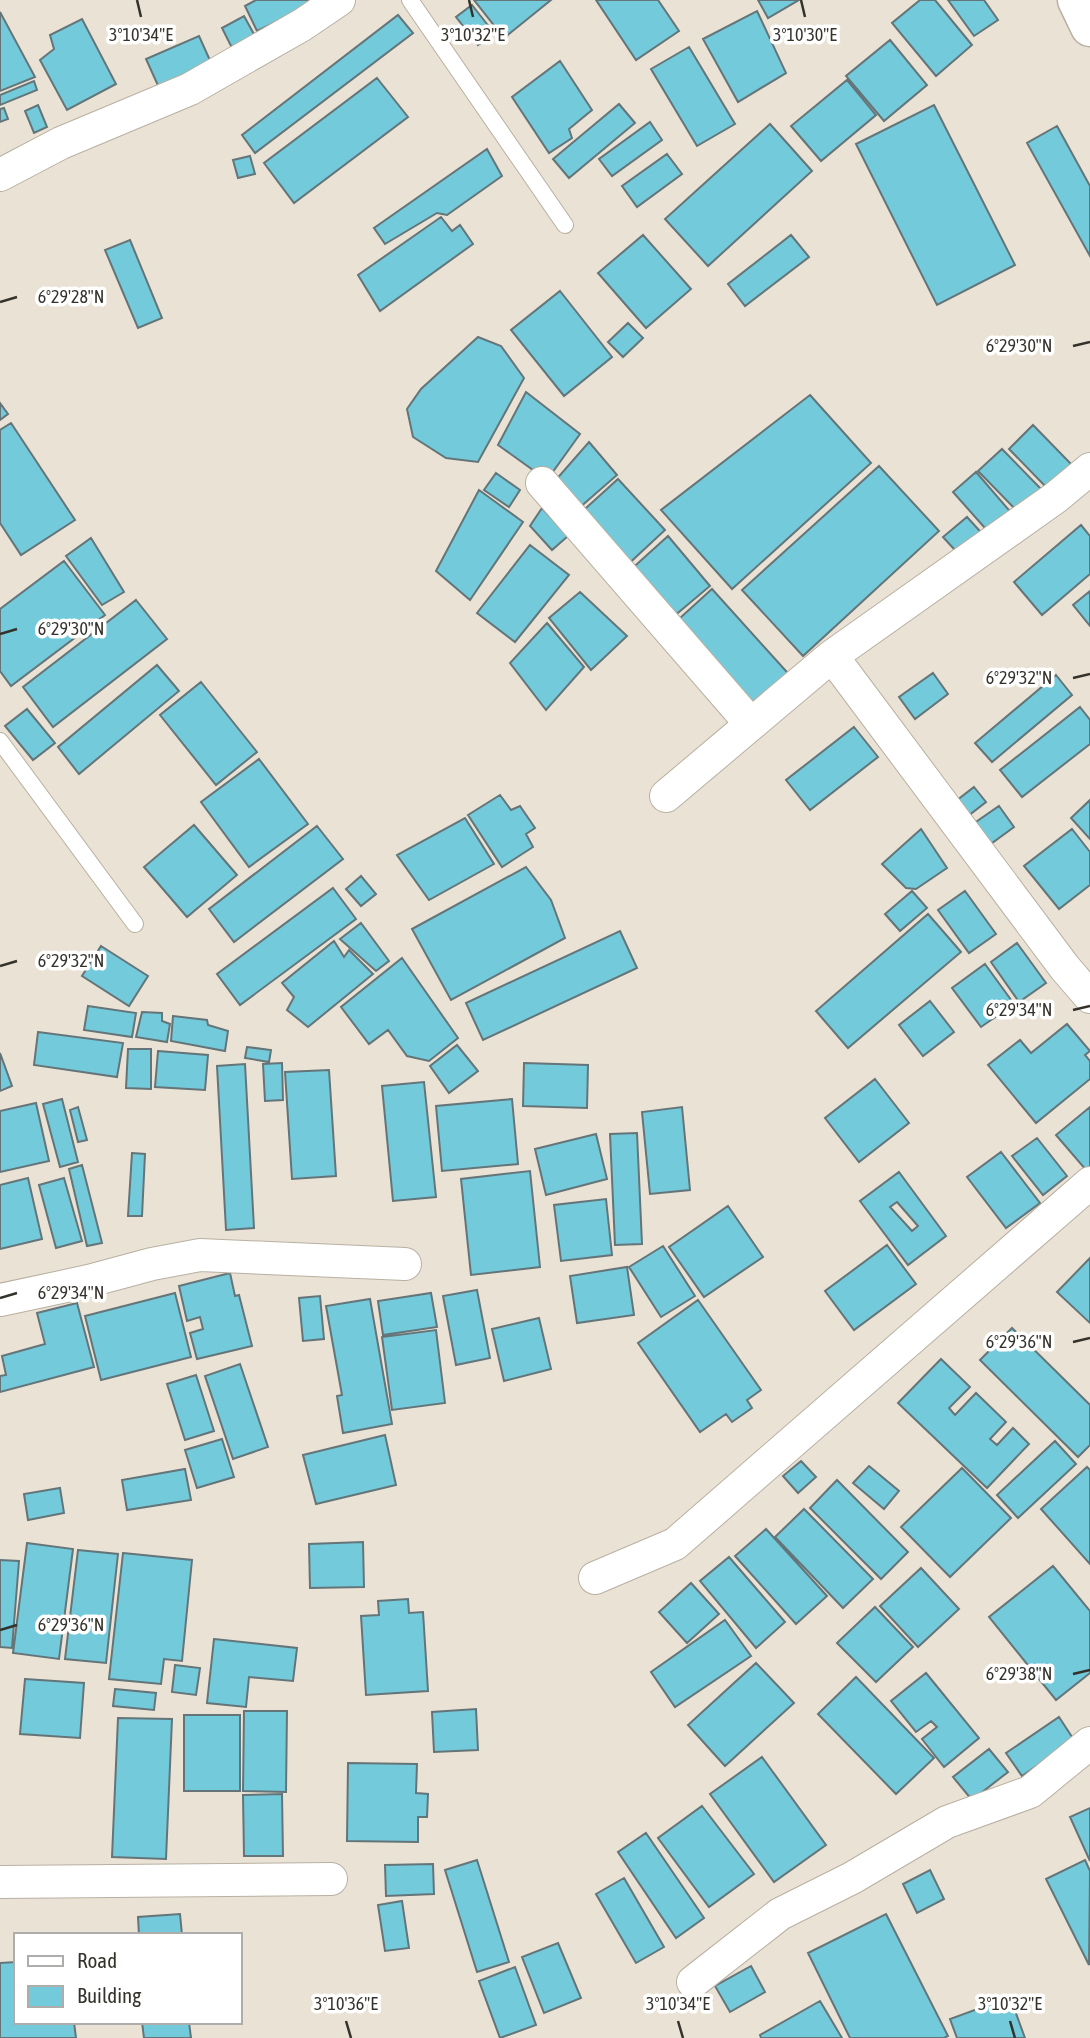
<svg xmlns="http://www.w3.org/2000/svg" width="1090" height="2038" viewBox="0 0 1090 2038" font-family="'Asap Condensed',sans-serif">
<style>
.building{fill:#73cadb;stroke:#647579;stroke-width:2;fill-rule:evenodd}
.lines{fill:none;stroke-linecap:round;stroke-linejoin:round}
.service-casing{stroke:#b8b0a2;stroke-width:18}
.minor-casing{stroke:#b8b0a2;stroke-width:34}
.tertiary-casing{stroke:#b8b0a2;stroke-width:41}
.service{stroke:#fff;stroke-width:16}
.minor{stroke:#fff;stroke-width:32}
.tertiary{stroke:#fff;stroke-width:38}
.ticks{fill:none;stroke:#35322c;stroke-width:2.5}
.ticks-label{font-size:18px;text-anchor:middle;fill:#35322c;stroke:#fff;stroke-width:7;stroke-linejoin:round;paint-order:stroke}
</style>
<rect width="100%" height="100%" fill="#eae2d4"/>
<path class="building" d="M256 0H317L318 2 257 31 245 6Z
M474 0H551L504 38Z
M596 0H658L679 31 636 60Z
M758 0H799L768 18Z
M920 0H935L972 45 936 76 892 23Z
M948 0H984L998 20 974 36Z
M472 5 494 33 478 45 456 17Z
M757 11 786 73 738 102 703 39Z
M0 12 35 77 0 91Z
M398 15 413 33 255 153 242 135Z
M244 16 255 36 232 48 222 28Z
M82 19 116 84 67 110 40 60 54 49 50 35Z
M199 36 213 67 160 90 146 59Z
M890 40 927 85 884 121 846 76Z
M689 47 735 124 697 146 651 69Z
M560 61 592 110 569 129 572 138 549 153 512 97Z
M377 78 408 117 294 203 264 163Z
M847 80 876 115 821 161 791 126Z
M34 81 37 90 0 105V95Z
M619 104 635 123 569 178 553 159Z
M38 105 47 127 34 133 25 111Z
M934 105 1015 265 937 305 856 144Z
M4 108 8 119 0 122V109Z
M650 122 662 140 612 176 599 159Z
M770 124 812 171 708 266 665 219Z
M1057 126 1090 186V256L1027 143Z
M487 149 502 176 447 215 437 213 385 244 374 228Z
M667 154 682 174 637 207 622 186Z
M250 156 255 174 238 178 233 160Z
M441 217 452 231 460 225 473 244 380 311 358 275Z
M643 235 691 289 646 328 598 273Z
M791 235 809 257 745 306 728 284Z
M130 240 162 318 138 328 105 250Z
M560 291 612 357 564 396 511 330Z
M628 323 643 338 623 357 608 342Z
M478 337 501 346 524 378 478 462 446 458 413 437 407 409 421 389Z
M526 392 580 434 547 480 498 445Z
M810 395 871 463 732 589 661 510Z
M0 403 8 414 0 420Z
M11 423 75 520 21 555 0 523V430Z
M1033 425 1071 464 1047 488 1009 449Z
M589 442 617 475 578 509 554 482Z
M1002 449 1043 491 1020 514 978 471Z
M879 466 939 531 803 656 742 590Z
M976 472 1014 516 992 536 953 492Z
M496 473 520 490 509 507 484 490Z
M618 479 665 530 623 569 575 518Z
M479 490 523 522 470 600 436 571Z
M542 508 568 536 552 550 530 526Z
M967 517 988 540 965 561 943 537Z
M1081 525 1090 536V574L1042 615 1014 582Z
M668 536 710 586 667 622 627 573Z
M91 538 124 592 102 605 66 556Z
M530 545 569 575 515 642 477 613Z
M64 561 105 615 11 686 0 671V609Z
M712 589 795 681 754 718 669 628Z
M1090 591V626L1073 605Z
M580 592 627 636 591 670 549 618Z
M136 600 167 639 53 727 23 687Z
M547 623 584 667 546 710 510 663Z
M157 665 179 691 79 774 58 747Z
M933 673 948 694 915 719 899 697Z
M1056 675 1072 695 992 762 975 743Z
M201 682 257 752 216 785 160 715Z
M1080 707 1090 720V744L1022 797 1000 770Z
M27 709 55 743 33 760 5 726Z
M854 727 878 757 810 810 786 780Z
M259 759 308 824 249 867 201 802Z
M974 787 986 802 968 816 956 801Z
M500 795 511 810 520 806 535 828 526 834 533 847 502 867 468 815Z
M1090 800V839L1071 818Z
M999 806 1014 827 988 846 973 824Z
M465 818 494 864 429 900 397 855Z
M194 825 237 875 187 917 144 867Z
M317 826 343 859 234 942 209 909Z
M921 829 947 868 916 889 906 888 882 864Z
M1072 829 1090 852V885L1059 909 1024 866Z
M526 867 551 900 565 938 451 1000 412 929Z
M361 876 376 894 361 906 346 889Z
M333 888 356 919 240 1005 217 974Z
M912 891 927 908 900 931 885 914Z
M965 891 996 934 969 953 938 910Z
M928 914 961 952 848 1048 816 1011Z
M361 923 389 961 376 971 340 939Z
M620 931 637 968 483 1040 466 1003Z
M334 941 344 957 349 950 373 974 308 1027 287 1010 294 997 282 983Z
M1017 943 1046 983 1019 1002 991 962Z
M101 946 148 976 129 1006 82 976Z
M402 958 458 1038 429 1061 407 1056 388 1030 369 1044 341 1007Z
M985 964 1014 1004 981 1027 952 988Z
M930 1001 954 1032 923 1056 899 1025Z
M88 1006 136 1013 132 1037 84 1030Z
M142 1012 162 1013V1021L170 1024 167 1042 136 1037Z
M173 1016 207 1020 208 1025 228 1031 225 1051 171 1041Z
M1067 1024 1090 1051 1085 1055 1090 1061V1079L1036 1123 988 1065 1020 1040 1031 1053Z
M38 1032 123 1043 117 1077 34 1065Z
M457 1045 478 1071 449 1093 430 1066Z
M247 1047 271 1050 269 1062 245 1058Z
M128 1049H151V1089L126 1088Z
M158 1051 208 1055 205 1090 155 1087Z
M0 1053 12 1086 0 1091Z
M282 1063 283 1100 265 1101 263 1064Z
M524 1063 588 1065 587 1108 523 1106Z
M245 1064 254 1228 226 1230 217 1066Z
M329 1070 336 1176 292 1179 285 1072Z
M875 1079 909 1123 859 1162 825 1118Z
M424 1082 436 1197 393 1201 382 1086Z
M62 1099 78 1162 60 1167 43 1104Z
M512 1099 518 1164 442 1171 436 1106Z
M36 1103 49 1161 0 1172V1111Z
M78 1107 87 1140 78 1142 70 1110Z
M682 1107 690 1190 650 1194 642 1112Z
M1090 1107V1167L1086 1170 1056 1135Z
M637 1133 642 1244 615 1245 610 1134Z
M596 1134 607 1179 546 1195 535 1149Z
M1037 1138 1067 1176 1043 1195 1012 1156Z
M1001 1152 1040 1203 1006 1228 967 1177Z
M132 1153 145 1154 142 1216H128Z
M82 1165 102 1243 87 1246 69 1169Z
M530 1171 540 1267 471 1275 461 1179Z
M899 1172 946 1236 908 1265 860 1201ZM897 1202 918 1226 912 1231 890 1207Z
M28 1178 42 1239 0 1249V1185Z
M64 1178 82 1241 56 1248 39 1185Z
M606 1199 612 1255 561 1261 554 1205Z
M728 1206 763 1257 704 1297 669 1247Z
M887 1245 916 1284 854 1330 825 1291Z
M663 1246 695 1296 661 1317 629 1267Z
M1090 1258V1323L1057 1292Z
M627 1267 634 1315 577 1323 570 1276Z
M230 1273 235 1296 239 1295 252 1346 197 1359 190 1333 203 1329 200 1317 187 1321 179 1286Z
M477 1290 490 1358 456 1365 443 1296Z
M175 1293 191 1357 101 1380 85 1316Z
M431 1293 437 1327 383 1335 378 1301Z
M320 1296 324 1339 303 1341 299 1298Z
M370 1299 392 1424 343 1433 337 1396 342 1395 326 1306Z
M698 1300 761 1390 747 1400 752 1408 732 1422 726 1414 700 1432 638 1343Z
M77 1303 94 1367 0 1392V1376L6 1375 2 1356 45 1344 37 1313Z
M539 1318 551 1369 504 1381 492 1329Z
M1012 1328 1090 1405V1445L1078 1457 980 1360Z
M436 1330 445 1403 392 1410 382 1337Z
M941 1359 970 1387 949 1408 955 1415 976 1393 1006 1422 990 1439 997 1445 1013 1428 1029 1444 987 1488 898 1403Z
M240 1364 268 1447 233 1459 205 1376Z
M196 1375 214 1431 185 1440 167 1384Z
M385 1435 396 1485 316 1504 303 1455Z
M222 1439 234 1477 197 1488 185 1450Z
M1055 1441 1076 1464 1018 1518 997 1495Z
M801 1461 816 1477 798 1493 783 1476Z
M869 1466 899 1491 884 1509 853 1483Z
M1087 1467 1090 1470V1564L1041 1509Z
M962 1468 1011 1518 950 1577 901 1527Z
M185 1469 191 1500 127 1510 122 1480Z
M837 1480 908 1552 881 1579 810 1508Z
M60 1488 64 1513 28 1520 24 1494Z
M804 1509 873 1579 843 1608 775 1537Z
M766 1529 827 1596 796 1624 735 1556Z
M363 1542 364 1587 310 1588 309 1544Z
M27 1543 73 1549 59 1659 13 1653Z
M78 1550 118 1554 106 1663 65 1659Z
M123 1553 192 1560 182 1661 164 1659 161 1684 109 1679Z
M729 1557 785 1622 756 1648 700 1581Z
M0 1560 19 1561 12 1648 0 1647Z
M1053 1566 1090 1611V1673L1056 1700 989 1617Z
M921 1568 959 1609 918 1647 880 1606Z
M691 1583 719 1614 687 1643 659 1612Z
M408 1599 409 1613 423 1612 428 1691 366 1695 361 1616 379 1615 378 1601Z
M875 1607 913 1647 876 1682 837 1643Z
M725 1620 751 1656 675 1707 651 1672Z
M214 1639 297 1648 293 1681 249 1677 246 1707 207 1703Z
M756 1663 794 1703 725 1766 688 1725Z
M175 1665 200 1668 196 1695 172 1692Z
M926 1673 979 1738 944 1767 922 1739 937 1727 931 1721 916 1732 891 1701Z
M856 1677 934 1758 896 1794 818 1714Z
M25 1679 84 1683 80 1738 20 1734Z
M115 1689 156 1693 154 1710 113 1706Z
M476 1709 478 1750 434 1752 432 1712Z
M244 1711H287L286 1792 243 1791Z
M184 1715H240V1791H184Z
M1059 1717 1074 1740 1022 1776 1006 1753Z
M118 1718 172 1719 166 1859 112 1857Z
M989 1749 1008 1772 972 1800 953 1777Z
M762 1757 826 1845 774 1882 710 1794Z
M348 1763 417 1764 416 1793 428 1794 427 1817H418V1842L347 1841Z
M282 1794 283 1856H244L243 1795Z
M702 1806 754 1874 709 1907 658 1838Z
M1090 1808V1861L1070 1817Z
M646 1833 704 1918 676 1938 618 1852Z
M477 1860 509 1962 477 1972 445 1870Z
M1085 1860 1090 1871 1089 1965 1046 1879Z
M433 1864 434 1894 386 1896 385 1865Z
M930 1870 944 1899 917 1913 903 1884Z
M624 1878 664 1947 636 1963 596 1894Z
M402 1901 409 1948 385 1951 378 1905Z
M180 1914 182 1935H139L138 1917Z
M886 1914 948 2036 944 2038H850L808 1953Z
M558 1943 581 1998 544 2013 522 1957Z
M16 1962V2022H74L76 2038H0V1963Z
M751 1966 765 1992 730 2012 715 1986Z
M515 1967 536 2025 500 2038 479 1981Z
M1010 1997 1025 2038H957L950 2019Z
M820 2001 842 2038H761L760 2035Z
M142 2022H189L191 2038H144Z"/>
<g class="lines">
<defs>
<path id="service" d="M410 0 565 225
M0 741 135 924"/>
<path id="minor" d="M0 175 61 143 190 89 302 25 339 0
M542 483 751 724
M832 656 1065 968 1090 997
M666 796 832 656 1055 498 1090 469
M0 1300 89 1281 152 1264 200 1255 405 1264
M595 1578 675 1544 1090 1183
M0 1882 331 1879
M693 1982 780 1914 852 1878 947 1822 1030 1792 1090 1743"/>
<path id="tertiary" d="M1077 0 1090 27"/>
</defs>
<use href="#service" class="service-casing"/>
<use href="#minor" class="minor-casing"/>
<use href="#tertiary" class="tertiary-casing"/>
<use href="#service" class="service"/>
<use href="#minor" class="minor"/>
<use href="#tertiary" class="tertiary"/>
</g>
<path class="ticks" d="M137 0 141 17M469 0 473 17M801 0 805 17M0 302 17 297M1073 346 1090 342M0 634 17 629M1073 678 1090 674M0 966 17 961M1073 1010 1090 1006M0 1298 17 1293M1073 1342 1090 1338M0 1630 17 1625M1073 1674 1090 1670M346 2021 351 2038M678 2021 683 2038M1010 2021 1015 2038"/>
<g class="ticks-label">
<text x="141" y="41">3°10'34"E</text>
<text x="473" y="41">3°10'32"E</text>
<text x="805" y="41">3°10'30"E</text>
<text x="71" y="303">6°29'28"N</text>
<text x="1019" y="352">6°29'30"N</text>
<text x="71" y="635">6°29'30"N</text>
<text x="1019" y="684">6°29'32"N</text>
<text x="71" y="967">6°29'32"N</text>
<text x="1019" y="1016">6°29'34"N</text>
<text x="71" y="1299">6°29'34"N</text>
<text x="1019" y="1348">6°29'36"N</text>
<text x="71" y="1631">6°29'36"N</text>
<text x="1019" y="1680">6°29'38"N</text>
<text x="346" y="2010">3°10'36"E</text>
<text x="678" y="2010">3°10'34"E</text>
<text x="1010" y="2010">3°10'32"E</text>
</g>
<rect x="14" y="1933" width="228" height="91" fill="#ffffff" stroke="#aeadab" stroke-width="2"/>
<rect x="28" y="1956" width="35" height="10" fill="#ffffff" stroke="#aeadab" stroke-width="2"/>
<text x="77" y="1968" font-size="21" fill="#35322c">Road</text>
<rect x="28" y="1986" width="35" height="21" fill="#73cadb" stroke="#aeadab" stroke-width="2"/>
<text x="77" y="2003" font-size="21" fill="#35322c">Building</text>
</svg>
